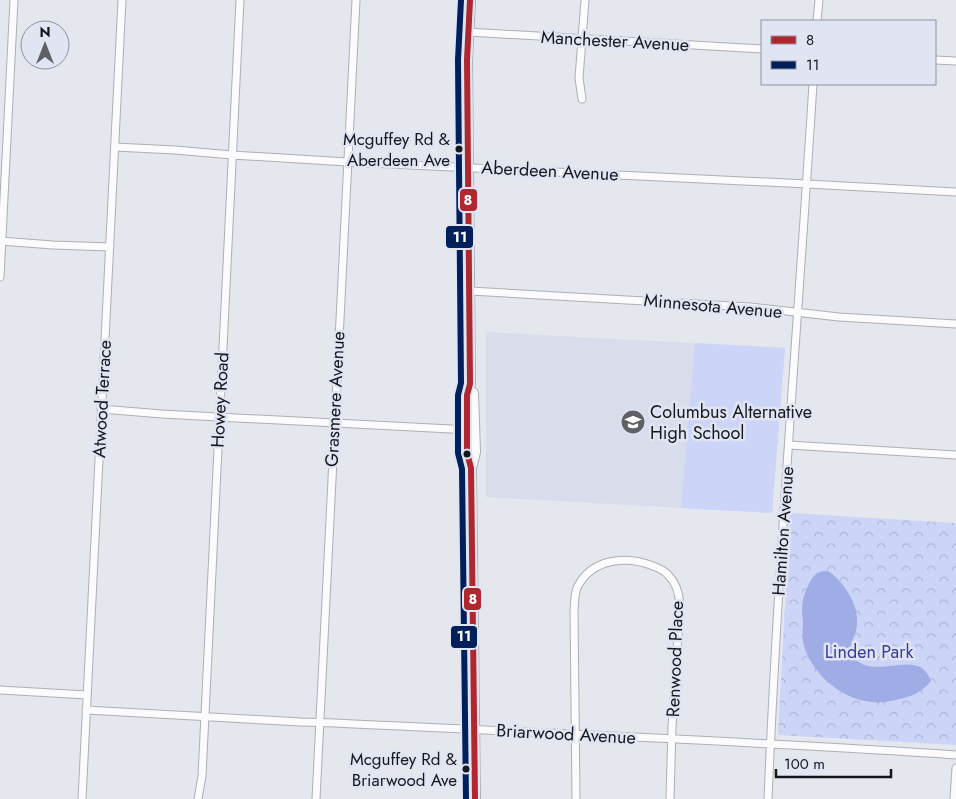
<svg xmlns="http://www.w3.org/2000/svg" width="956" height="799" viewBox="0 0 956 799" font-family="Jost,sans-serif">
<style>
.built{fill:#d8dceb}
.park{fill:url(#park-crowns)}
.garden{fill:#ccd5f8}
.water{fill:#a0ace6}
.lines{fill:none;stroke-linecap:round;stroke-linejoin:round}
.street-casing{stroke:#adafb5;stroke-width:9}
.secondary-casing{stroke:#adafb5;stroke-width:12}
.street{stroke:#fbfbfd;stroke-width:7}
.secondary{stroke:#fbfbfd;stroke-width:10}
.bus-1-casing{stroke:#e1e5f3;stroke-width:10}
.bus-2-casing{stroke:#e1e5f3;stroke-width:10}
.bus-1{stroke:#af272f;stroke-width:6}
.bus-2{stroke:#00205b;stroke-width:6}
.bus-dot{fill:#15171b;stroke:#e1e5f3;stroke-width:2}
.labels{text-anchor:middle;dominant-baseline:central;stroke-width:5;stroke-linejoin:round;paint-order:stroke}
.bus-label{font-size:17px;fill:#15171b;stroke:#e1e5f3;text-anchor:end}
.street-label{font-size:18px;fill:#15171b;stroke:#e1e5f3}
.poi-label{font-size:18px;fill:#15171b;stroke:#e1e5f3;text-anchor:start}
.park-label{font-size:18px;fill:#363d9a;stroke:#e1e5f3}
.line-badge{stroke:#e1e5f3;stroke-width:2}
.badge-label{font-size:14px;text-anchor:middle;font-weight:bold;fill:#fff}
</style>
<defs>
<pattern id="park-crowns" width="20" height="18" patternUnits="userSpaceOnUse" patternTransform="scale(1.25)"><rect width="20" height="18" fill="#ccd5f8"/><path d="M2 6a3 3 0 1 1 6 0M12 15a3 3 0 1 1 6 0" fill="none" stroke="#aeb6d4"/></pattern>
</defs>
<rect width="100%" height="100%" fill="#e5e7ef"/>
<path class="built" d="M486 332 785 348 772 513 486 497Z"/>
<path class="park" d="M790 513 956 523V745L778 735Z"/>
<path class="garden" d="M695 343 785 348 772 513 681 508Z"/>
<path class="water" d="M828 571C842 580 857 602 857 619 857 622 857 627 856 631 853 641 846 649 855 659 877 681 919 646 931 681 920 695 906 698 891 701 854 709 815 681 804 646 802 638 802 632 803 624 803 618 802 613 802 608 802 599 808 583 814 576 817 572 823 571 828 571Z"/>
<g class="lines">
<defs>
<path id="street" d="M817 21 819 0
M468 32 762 49
M935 60 956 61
M582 99 579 78 585 0
M115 147 175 150 232 155 347 162 807 184 956 192
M0 241 53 245 110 247
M0 277 14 0
M470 291 750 307 839 317 956 324
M101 409 162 414 470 430
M789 445 956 455
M0 690 87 695
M86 710 301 722 335 723C542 733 749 741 956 755
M82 799 122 0
M198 799 202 776 240 0
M316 799 356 0
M576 799 574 609C575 602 574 593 578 586 592 559 626 555 653 566 659 568 665 571 669 576 677 584 679 594 680 604L672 727 670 799
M768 799C778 560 798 322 813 84
M954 799 956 768"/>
<path id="secondary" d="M470 0 467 60 470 384 467 395V453L471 468
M473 393 475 452 471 468 475 799"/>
</defs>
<use href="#street" class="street-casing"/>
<use href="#secondary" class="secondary-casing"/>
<use href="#street" class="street"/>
<use href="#secondary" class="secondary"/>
<defs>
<path id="bus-1" d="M470 0 467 60 470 384 467 395V453L471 468 475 799"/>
<path id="bus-2" d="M461 0 458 60 461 383 458 395V453L462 469 466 799"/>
</defs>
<use href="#bus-1" class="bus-1-casing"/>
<use href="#bus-2" class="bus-2-casing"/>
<use href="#bus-1" class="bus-1"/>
<use href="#bus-2" class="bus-2"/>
</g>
<defs>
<symbol id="school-disc" viewBox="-11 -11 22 22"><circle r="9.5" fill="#5e6065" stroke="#e1e5f3"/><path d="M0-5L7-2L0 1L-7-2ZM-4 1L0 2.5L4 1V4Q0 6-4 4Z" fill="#fff"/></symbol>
</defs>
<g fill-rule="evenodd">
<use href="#school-disc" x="619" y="408" width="28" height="28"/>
</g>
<g class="bus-dot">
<circle cx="459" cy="149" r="4.5"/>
<circle cx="467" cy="454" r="4.5"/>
<circle cx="466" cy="769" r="4.5"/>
</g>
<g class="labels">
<g class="bus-label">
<text x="450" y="139">Mcguffey Rd &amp;<tspan x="450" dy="21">Aberdeen Ave</tspan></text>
<text x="457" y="759">Mcguffey Rd &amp;<tspan x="457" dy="21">Briarwood Ave</tspan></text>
</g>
<g class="street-label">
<text transform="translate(615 41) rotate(3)">Manchester Avenue</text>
<text transform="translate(550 171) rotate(3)">Aberdeen Avenue</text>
<text transform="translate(713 306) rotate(5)">Minnesota Avenue</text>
<text transform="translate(102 399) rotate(-87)">Atwood Terrace</text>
<text transform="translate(335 399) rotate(-87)">Grasmere Avenue</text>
<text transform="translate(220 400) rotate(-87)">Howey Road</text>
<text transform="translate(783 531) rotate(-86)">Hamilton Avenue</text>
<text transform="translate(675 659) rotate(-88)">Renwood Place</text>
<text transform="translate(566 734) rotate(3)">Briarwood Avenue</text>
</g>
<g class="poi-label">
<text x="650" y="412">Columbus Alternative<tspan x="650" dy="21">High School</tspan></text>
</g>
<g class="park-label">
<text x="869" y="652">Linden Park</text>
</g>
</g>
<g class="line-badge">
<rect x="459" y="188" width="19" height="24" rx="5" fill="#af272f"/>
<rect x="445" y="225" width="29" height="24" rx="5" fill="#00205b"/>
<rect x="463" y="587" width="19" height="24" rx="5" fill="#af272f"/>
<rect x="450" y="625" width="28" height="24" rx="5" fill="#00205b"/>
</g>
<g class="badge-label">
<text x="468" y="205">8</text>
<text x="460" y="242">11</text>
<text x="473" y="604">8</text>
<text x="464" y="641">11</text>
</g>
<rect x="761" y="20" width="175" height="65" fill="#e1e5f3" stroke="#8f939d"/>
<rect x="771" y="36" width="25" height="8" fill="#af272f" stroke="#8f939d"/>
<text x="806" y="45" font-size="15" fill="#15171b">8</text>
<rect x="771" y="61" width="25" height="8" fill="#00205b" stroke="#8f939d"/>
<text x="806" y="70" font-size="15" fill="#15171b">11</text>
<g transform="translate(45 45)"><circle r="24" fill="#e1e5f3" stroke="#8f939d"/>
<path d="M0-4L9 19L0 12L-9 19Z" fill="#5e6065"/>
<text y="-8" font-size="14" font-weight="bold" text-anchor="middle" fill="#15171b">N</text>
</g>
<path d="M776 769v8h115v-8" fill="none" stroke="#15171b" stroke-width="2.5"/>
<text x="784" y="769" font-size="15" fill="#15171b" stroke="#e1e5f3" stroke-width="4" paint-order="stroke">100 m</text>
</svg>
